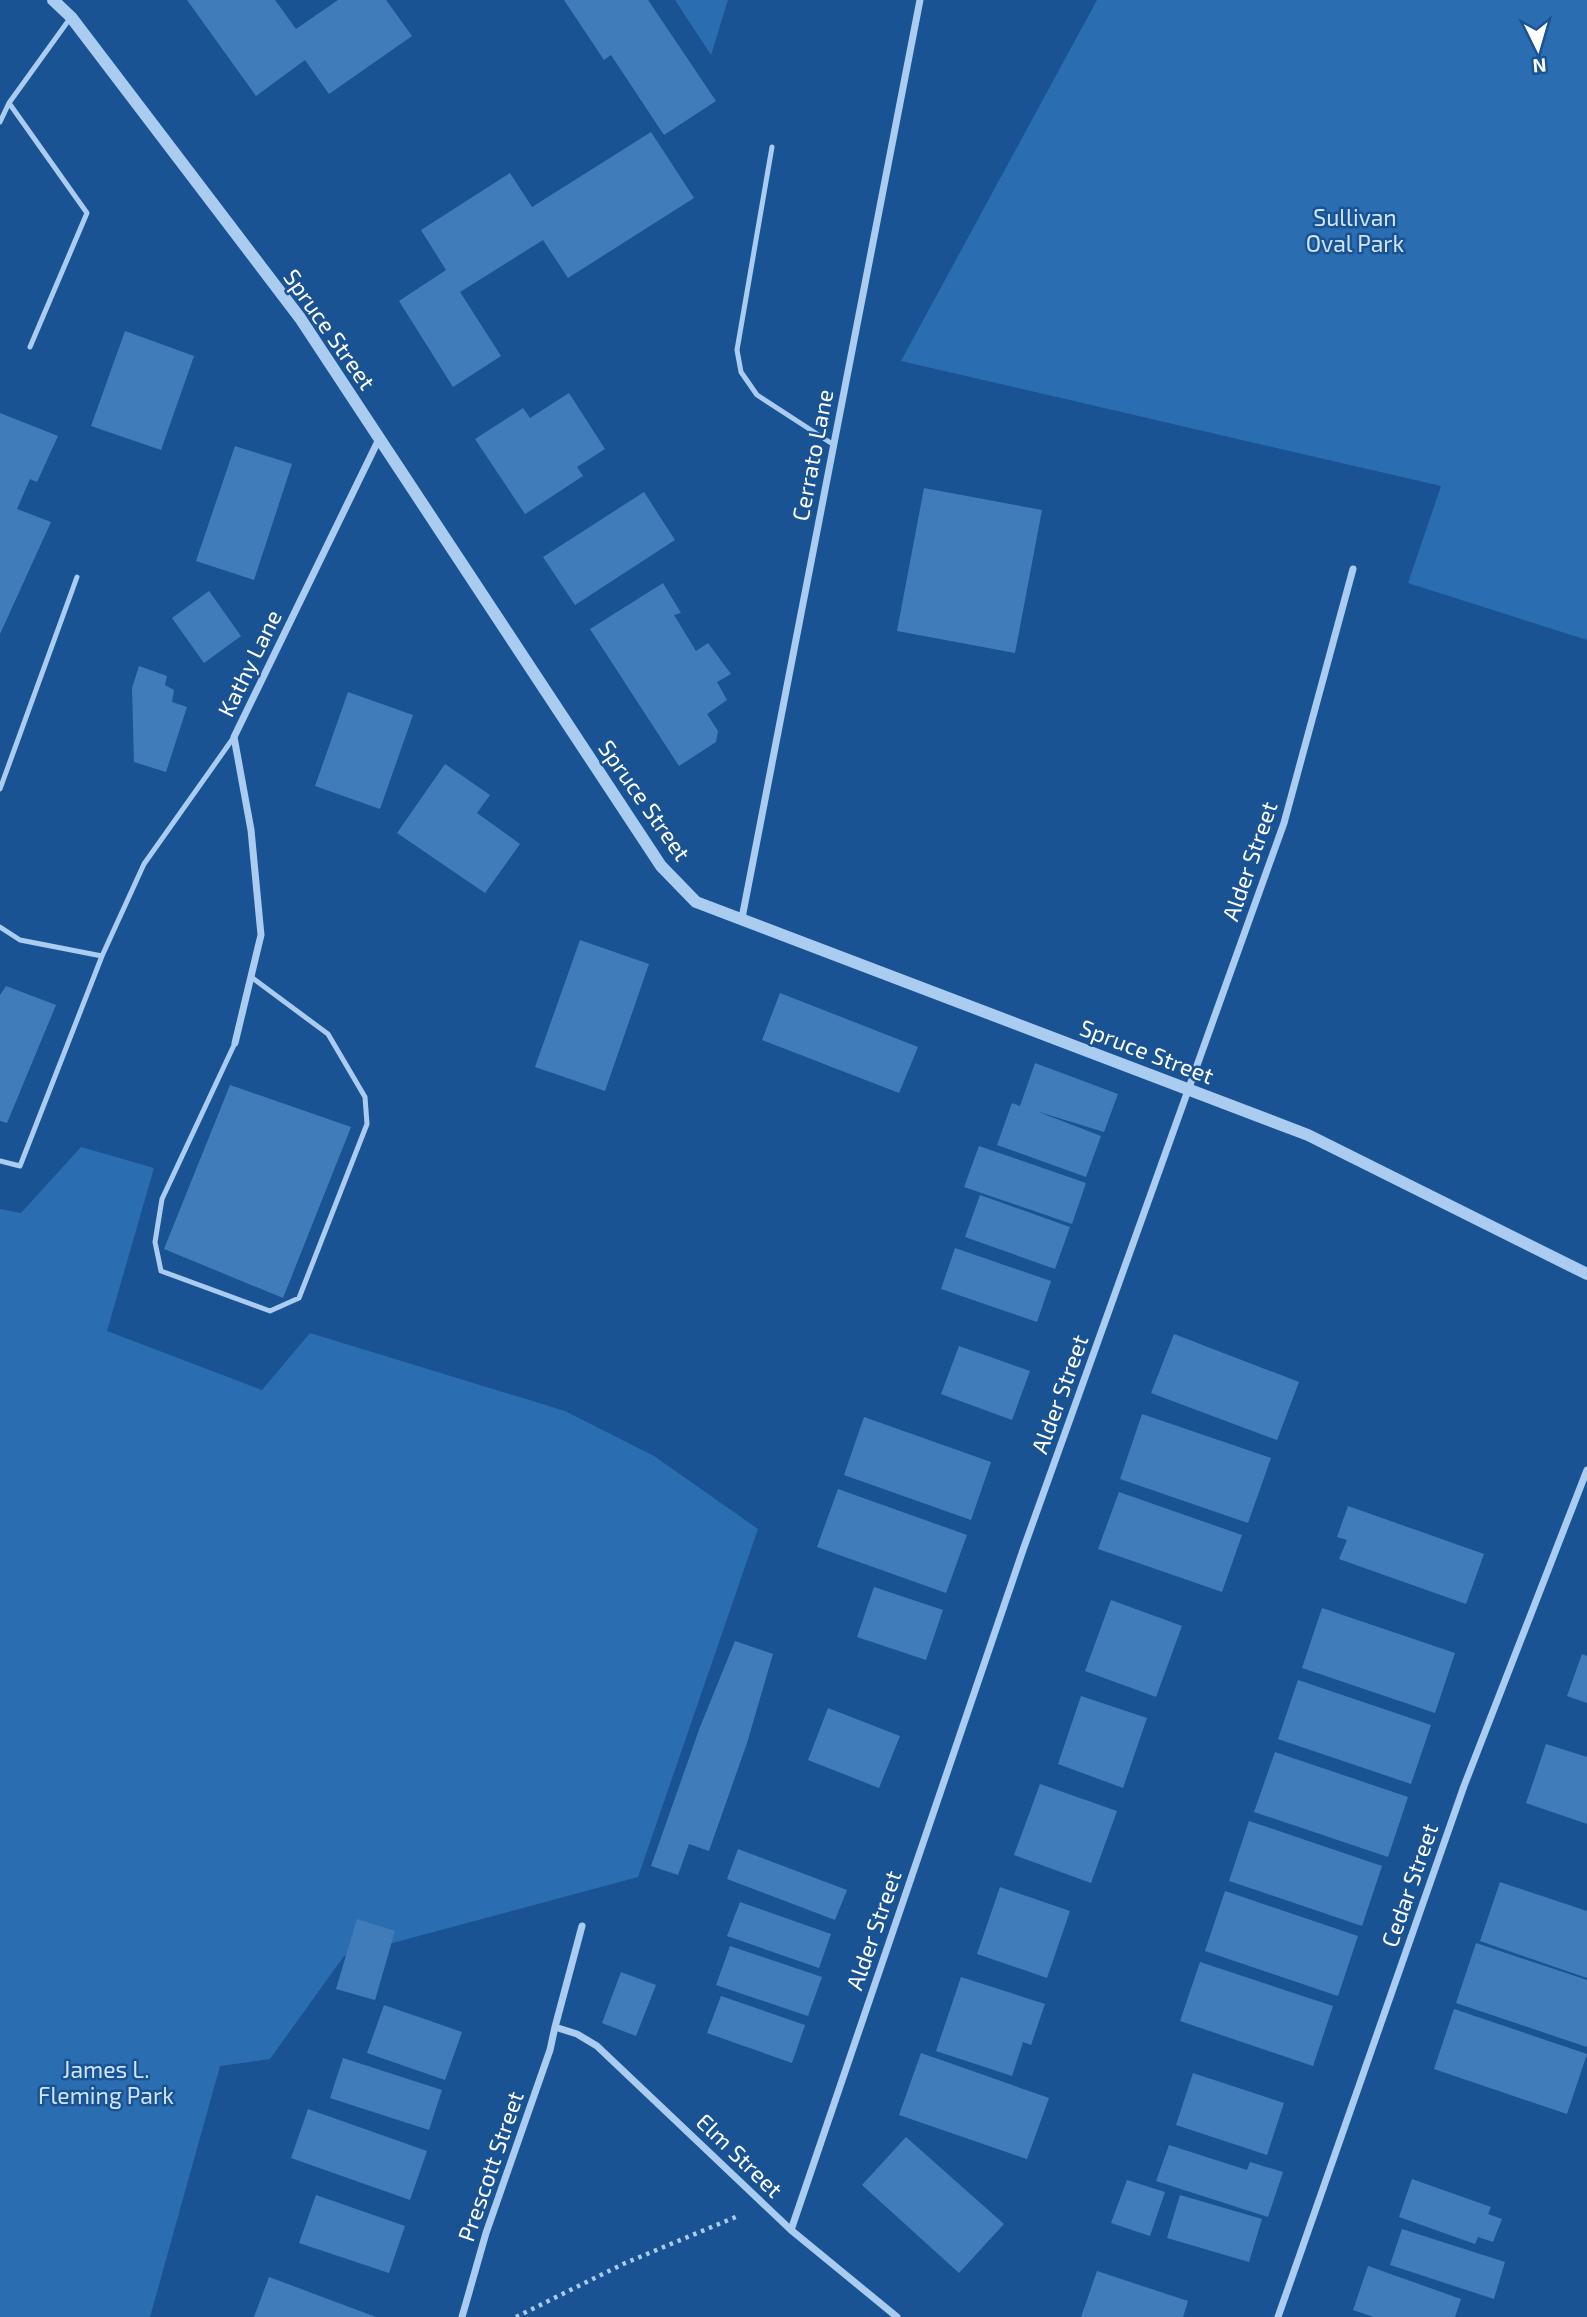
<svg xmlns="http://www.w3.org/2000/svg" width="1587" height="2317" viewBox="0 0 1587 2317" font-family="'Exo 2',sans-serif">
<style>
.green{fill:#2b6db1}
.building{fill:#417cba}
.lines{fill:none;stroke-linecap:round;stroke-linejoin:round}
.path{stroke:#a9ccf0;stroke-width:4.5;stroke-dasharray:3.5 5;stroke-linecap:butt}
.service{stroke:#a9ccf0;stroke-width:5}
.minor{stroke:#a9ccf0;stroke-width:7}
.tertiary{stroke:#a9ccf0;stroke-width:12}
.labels{text-anchor:middle;dominant-baseline:central;stroke-width:5;stroke-linejoin:round;paint-order:stroke}
.park-label{font-size:23px;fill:#cfe5fb;stroke:#195393}
.street-label{font-size:23px;fill:#fff;stroke:#195393}
</style>
<rect width="100%" height="100%" fill="#195393"/>
<path class="green" d="M675 0H728L711 55Z
M1097 0H1587V640L1408 583 1441 486 901 361Z
M81 1147 154 1168 107 1331 262 1390 310 1333 565 1411 654 1456 758 1529 638 1877 344 1956 270 2059 220 2066 150 2317H0V1209L21 1213Z"/>
<path class="building" d="M187 0H275L296 29 338 0H386L412 36 329 94 305 60 256 96Z
M564 0H648L716 101 664 135 611 55 604 60Z
M651 132 694 198 568 278 543 240 460 292 501 356 453 387 399 301 446 270 421 230 510 173 532 207Z
M125 331 194 356 161 450 91 426Z
M569 393 605 449 577 467 583 476 525 514 475 439 523 408 530 418Z
M0 413 58 436 37 482 30 479 17 509 51 522 0 634Z
M235 446 292 464 254 580 196 561Z
M924 488 1042 510 1015 653 897 631Z
M644 492 675 540 575 605 543 557Z
M663 583 681 613 674 615 696 651 708 643 731 674 717 682 727 700 707 714 718 731 716 742 679 766 590 629Z
M209 591 241 636 204 663 172 618Z
M139 666 167 676 165 685 174 690 172 702 187 707 166 772 134 762 132 688Z
M348 692 413 715 380 809 315 786Z
M445 764 490 795 477 813 520 844 485 893 397 833Z
M580 940 649 964 605 1091 535 1067Z
M6 986 56 1005 7 1123 0 1121V995Z
M780 993 918 1047 899 1093 762 1040Z
M1035 1063 1118 1094 1104 1132 1036 1111 1101 1136 1086 1177 997 1145 1012 1103 1020 1106Z
M230 1085 351 1127 283 1298 164 1249Z
M979 1146 1086 1183 1072 1224 964 1187Z
M980 1195 1070 1227 1055 1269 965 1237Z
M955 1248 1051 1281 1037 1322 941 1289Z
M1174 1334 1299 1382 1277 1440 1151 1393Z
M959 1346 1030 1371 1012 1420 941 1394Z
M1142 1414 1271 1458 1248 1523 1120 1479Z
M864 1417 991 1462 971 1520 844 1475Z
M838 1489 967 1535 946 1593 817 1547Z
M1119 1492 1242 1535 1222 1592 1098 1549Z
M1348 1506 1484 1554 1466 1604 1339 1559 1347 1540 1337 1537Z
M874 1587 943 1610 926 1660 857 1637Z
M1111 1600 1182 1626 1156 1697 1085 1671Z
M1322 1608 1455 1653 1435 1713 1302 1668Z
M735 1641 773 1654 747 1743 709 1851 689 1844 678 1875 651 1866 700 1727Z
M1582 1654 1587 1656V1703L1567 1696Z
M1298 1680 1431 1725 1411 1784 1278 1739Z
M1081 1696 1147 1718 1123 1788 1058 1764Z
M828 1708 900 1736 879 1788 808 1760Z
M1546 1744 1587 1757V1824L1526 1803Z
M1275 1752 1408 1797 1388 1857 1254 1812Z
M1040 1784 1117 1811 1091 1883 1014 1855Z
M1249 1821 1382 1866 1362 1926 1229 1881Z
M738 1849 847 1890 835 1920 727 1879Z
M1500 1882 1587 1911V1978L1480 1941Z
M1000 1887 1070 1911 1047 1978 977 1954Z
M1225 1891 1358 1936 1338 1996 1205 1951Z
M740 1902 831 1934 819 1968 727 1936Z
M357 1919 395 1931 375 2000 336 1989Z
M1476 1943 1587 1980V2047L1456 2003Z
M730 1946 822 1977 808 2016 716 1985Z
M1200 1962 1333 2006 1313 2066 1180 2021Z
M621 1972 656 1985 636 2036 602 2023Z
M961 1977 1045 2004 1031 2045 1023 2042 1012 2076 936 2051Z
M721 1996 805 2025 792 2063 707 2033Z
M384 2005 462 2032 445 2080 367 2053Z
M1454 2009 1587 2054 1567 2114 1434 2069Z
M921 2053 1049 2098 1027 2159 899 2115Z
M343 2058 442 2090 429 2130 330 2098Z
M1193 2073 1284 2103 1267 2155 1176 2125Z
M308 2109 427 2151 410 2200 291 2158Z
M906 2137 1004 2224 959 2273 862 2185Z
M1169 2145 1247 2170 1250 2162 1283 2172 1268 2217 1156 2181Z
M1412 2179 1491 2207 1488 2214 1502 2219 1493 2242 1478 2237 1475 2244 1399 2217Z
M1127 2180 1165 2192 1150 2236 1111 2223Z
M316 2195 405 2226 389 2273 299 2243Z
M1180 2195 1262 2219 1249 2262 1167 2238Z
M1402 2229 1505 2262 1494 2299 1390 2265Z
M1368 2266 1461 2299 1455 2317H1374L1353 2310Z
M1097 2271 1188 2301 1183 2317H1081Z
M269 2277 376 2317H254Z"/>
<g class="lines">
<path class="path" d="M516 2317 623 2264 738 2216"/>
<path class="service" d="M9 103 87 213 30 347
M0 122 9 103 71 17
M772 147 737 350 741 372 757 395 834 445
M0 789 77 577
M0 927 20 940 102 956
M235 1043 162 1199 155 1242 161 1271 270 1311 299 1298 367 1124 365 1097 328 1034 251 977
M0 1161 20 1166 102 956 144 864 234 737"/>
<path class="minor" d="M742 918 920 0
M235 1043 261 935 251 830 234 737 379 439
M555 2027 577 2034 597 2046 791 2230 897 2317
M791 2230 1023 1550 1284 823 1353 569
M462 2317 486 2233 550 2050 555 2027 582 1926
M1278 2317 1464 1786 1587 1470"/>
<path class="tertiary" d="M53 0 71 17 300 318 661 866 696 902 1308 1135 1587 1274"/>
</g>
<g class="labels">
<g class="park-label">
<text x="1355" y="217">Sullivan<tspan x="1355" dy="26">Oval Park</tspan></text>
<text x="106" y="2069">James L.<tspan x="106" dy="26">Fleming Park</tspan></text>
</g>
<g class="street-label">
<text transform="translate(330 329) rotate(55)">Spruce Street</text>
<text transform="translate(812 455) rotate(-79)">Cerrato Lane</text>
<text transform="translate(249 663) rotate(-64)">Kathy Lane</text>
<text transform="translate(645 800) rotate(55)">Spruce Street</text>
<text transform="translate(1249 861) rotate(-71)">Alder Street</text>
<text transform="translate(1147 1051) rotate(21)">Spruce Street</text>
<text transform="translate(1059 1394) rotate(-70)">Alder Street</text>
<text transform="translate(1409 1885) rotate(-71)">Cedar Street</text>
<text transform="translate(873 1930) rotate(-71)">Alder Street</text>
<text transform="translate(740 2155) rotate(44)">Elm Street</text>
<text transform="translate(490 2166) rotate(-71)">Prescott Street</text>
</g>
</g>
<g transform="translate(1538 49) rotate(175)" stroke="#195393" stroke-width="5" paint-order="stroke">
<path d="M0-5L12 26L0 18L-12 26Z" fill="#ffffff"/>
<text y="-10" font-size="19" font-weight="bold" text-anchor="middle" fill="#ffffff">N</text>
</g>
</svg>
